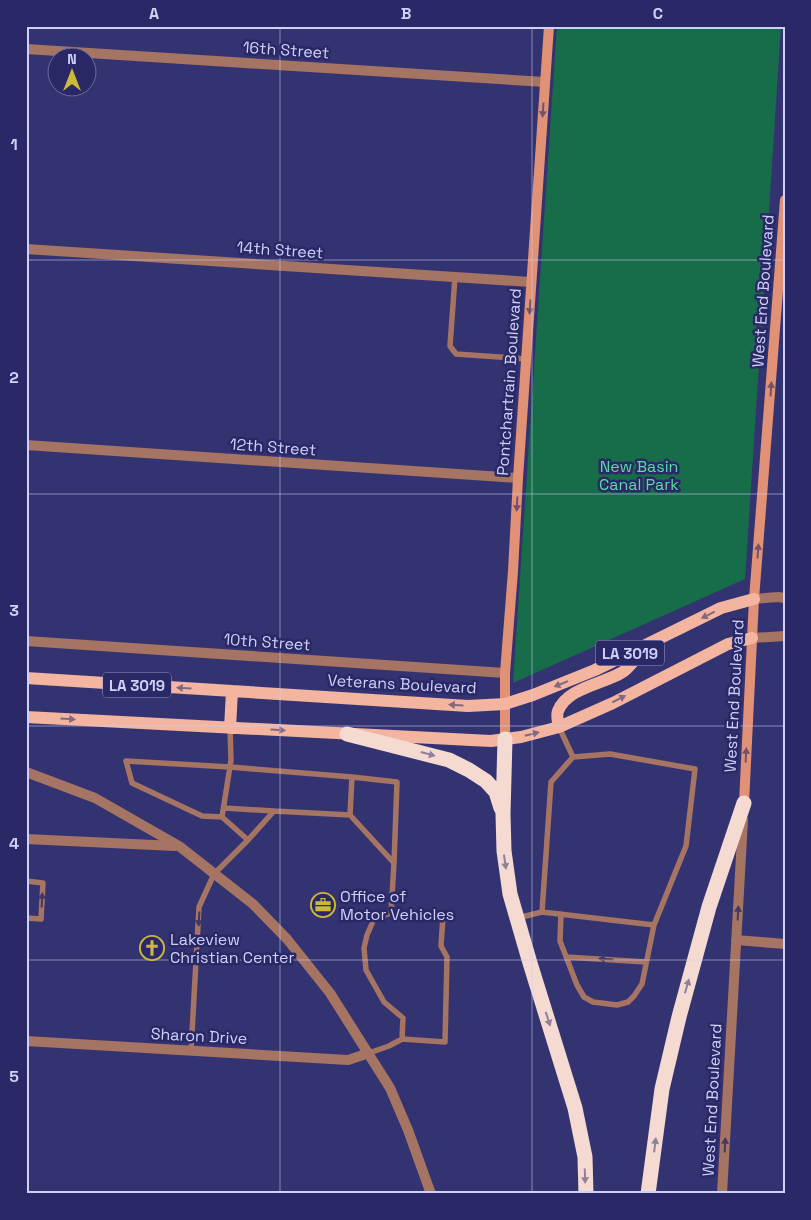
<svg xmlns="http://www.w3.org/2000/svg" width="811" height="1220" viewBox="0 0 811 1220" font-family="'Space Grotesk',sans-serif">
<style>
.green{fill:#176d49}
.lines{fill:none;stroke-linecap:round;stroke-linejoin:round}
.service{stroke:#a67462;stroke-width:5.5}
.minor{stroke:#a67462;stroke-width:10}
.secondary{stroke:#e19175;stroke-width:10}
.primary{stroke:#f3b59f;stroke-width:12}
.motorway{stroke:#f4dad1;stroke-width:15}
.oneway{fill:#73526c}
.oneway2{fill:#846780}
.oneway3{fill:#8f819c}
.oneway4{fill:#433765}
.grid{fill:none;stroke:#ced2f8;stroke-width:1;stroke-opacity:0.55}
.labels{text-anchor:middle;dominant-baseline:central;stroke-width:5;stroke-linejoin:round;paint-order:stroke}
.shield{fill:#2a2866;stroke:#9d9fcc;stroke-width:1}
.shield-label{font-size:15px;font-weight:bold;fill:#ced2f8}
.street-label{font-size:16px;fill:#ced2f8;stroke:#2a2866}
.park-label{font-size:16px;fill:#56dd9f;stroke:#2a2866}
.poi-label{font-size:16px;fill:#ced2f8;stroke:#2a2866;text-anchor:start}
.neatline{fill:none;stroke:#ced2f8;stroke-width:2}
.grid-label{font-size:16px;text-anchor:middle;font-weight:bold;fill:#ced2f8}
</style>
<rect width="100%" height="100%" fill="#343372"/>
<path class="green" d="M557 26H781L745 579 513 683Z"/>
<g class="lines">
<path class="service" d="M455 277 450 346 456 354 526 359
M352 777 397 782 394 863
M224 808 274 811
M222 817 202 816 132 783 126 761 230 767 352 777 350 815
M248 840 274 811 350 815 394 863 391 913 374 919 367 935 364 948 366 970 384 1002 403 1018 402 1039 389 1046 369 1053
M26 881 43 883 41 919 26 918
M542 912 551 782 573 757
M391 913 443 916 441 946 447 957 445 1042 402 1039
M561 914 560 941 577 985 584 997 593 1002 617 1005 628 1002 634 996 642 984 654 925
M517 918 542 912 654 925 686 846 695 769 610 754 573 757 559 727
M566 957 646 962
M191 1051 199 907 214 874 248 840 222 817 231 760 230 728"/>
<path class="minor" d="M26 49 545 82
M26 249 531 282
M26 445 518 478
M754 599 778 597 785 598
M752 638 785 636
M26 641 505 673
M26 772 95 798 179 846 253 904 287 939 330 993 390 1088 408 1130 431 1194
M26 839 175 846
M736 940 785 944
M26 1041 348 1060 369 1053
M722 1194 743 820"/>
<path class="secondary" d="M505 739V673L513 571 518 478 549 26
M744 803 754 599 785 200"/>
<path class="primary" d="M26 678 468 706 505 704 533 695 595 670 721 608 754 599
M26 717 471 740 491 741 505 739 521 737 559 727 613 703 728 644 752 638
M559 727C558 721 556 716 558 711 567 688 602 684 621 673 629 669 636 657 643 650
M230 728 232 691"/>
<path class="motorway" d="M347 734 449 760 469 770 486 781 496 792 501 808
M505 739 503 814 504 851 510 894 530 963 575 1108 585 1157 586 1194
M648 1194 662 1089 679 1017 709 907 744 803"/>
</g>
<defs><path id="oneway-solid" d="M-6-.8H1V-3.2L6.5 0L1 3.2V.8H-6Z" transform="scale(1.25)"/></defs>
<g class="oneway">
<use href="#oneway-solid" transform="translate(543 110) rotate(94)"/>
<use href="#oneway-solid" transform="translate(530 307) rotate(94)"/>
<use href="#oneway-solid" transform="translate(771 389) rotate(-86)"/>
<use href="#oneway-solid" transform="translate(517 504) rotate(93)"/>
<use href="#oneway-solid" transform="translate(758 551) rotate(-86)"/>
<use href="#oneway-solid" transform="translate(746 755) rotate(-87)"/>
</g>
<g class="oneway2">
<use href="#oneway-solid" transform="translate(708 615) rotate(154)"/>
<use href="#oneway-solid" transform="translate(561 684) rotate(158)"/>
<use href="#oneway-solid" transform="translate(184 688) rotate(-176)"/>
<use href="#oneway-solid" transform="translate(619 699) rotate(-27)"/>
<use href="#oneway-solid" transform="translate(456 705) rotate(-176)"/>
<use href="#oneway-solid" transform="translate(68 719) rotate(3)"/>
<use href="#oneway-solid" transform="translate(278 730) rotate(3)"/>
<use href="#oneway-solid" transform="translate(532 734) rotate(-14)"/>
</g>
<g class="oneway3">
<use href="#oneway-solid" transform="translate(428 754) rotate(15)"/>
<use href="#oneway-solid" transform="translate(505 862) rotate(82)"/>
<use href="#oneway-solid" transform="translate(687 986) rotate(-74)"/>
<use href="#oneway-solid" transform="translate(548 1019) rotate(72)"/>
<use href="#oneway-solid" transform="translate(655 1145) rotate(-83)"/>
<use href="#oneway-solid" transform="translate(585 1176) rotate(88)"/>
</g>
<g class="oneway4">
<use href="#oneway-solid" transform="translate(42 900) rotate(-87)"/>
<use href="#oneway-solid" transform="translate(738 913) rotate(-87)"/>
<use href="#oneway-solid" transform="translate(199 919) rotate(93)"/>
<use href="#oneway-solid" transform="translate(606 959) rotate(-176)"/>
<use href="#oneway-solid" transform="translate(725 1145) rotate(-87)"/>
</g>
<path class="grid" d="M280 26V1194M532 26V1194M26 260H785M26 494H785M26 726H785M26 960H785"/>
<defs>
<symbol id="office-ring" viewBox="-11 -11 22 22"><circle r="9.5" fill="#2a2866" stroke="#cdb938" stroke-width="1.5"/><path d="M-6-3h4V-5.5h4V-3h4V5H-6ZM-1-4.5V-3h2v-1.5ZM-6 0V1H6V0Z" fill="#cdb938"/></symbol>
<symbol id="church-ring" viewBox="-11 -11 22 22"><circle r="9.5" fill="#2a2866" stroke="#cdb938" stroke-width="1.5"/><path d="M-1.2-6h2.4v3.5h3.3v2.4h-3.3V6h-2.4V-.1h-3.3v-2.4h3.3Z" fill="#cdb938"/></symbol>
</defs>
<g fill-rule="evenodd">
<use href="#office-ring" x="309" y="891" width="28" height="28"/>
<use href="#church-ring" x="138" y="934" width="28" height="28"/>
</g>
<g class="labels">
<g class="shield">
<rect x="596" y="640.5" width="68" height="25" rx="4"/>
<rect x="103" y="672.5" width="68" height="25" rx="4"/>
</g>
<g class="shield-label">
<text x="630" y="653">LA 3019</text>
<text x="137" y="685">LA 3019</text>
</g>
<g class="street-label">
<text transform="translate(286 50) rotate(4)">16th Street</text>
<text transform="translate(280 250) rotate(4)">14th Street</text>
<text transform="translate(763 291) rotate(-86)">West End Boulevard</text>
<text transform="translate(509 382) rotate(-86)">Pontchartrain Boulevard</text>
<text transform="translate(273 447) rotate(4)">12th Street</text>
<text transform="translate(267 642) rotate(4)">10th Street</text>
<text transform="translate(402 684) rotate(3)">Veterans Boulevard</text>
<text transform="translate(734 696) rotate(-87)">West End Boulevard</text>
<text transform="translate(199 1036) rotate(3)">Sharon Drive</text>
<text transform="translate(712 1100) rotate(-87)">West End Boulevard</text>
</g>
<g class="park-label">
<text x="639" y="466">New Basin<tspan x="639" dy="18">Canal Park</tspan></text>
</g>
<g class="poi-label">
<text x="340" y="896">Office of<tspan x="340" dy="18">Motor Vehicles</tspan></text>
<text x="170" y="939">Lakeview<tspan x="170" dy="18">Christian Center</tspan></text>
</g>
</g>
<rect width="811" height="1220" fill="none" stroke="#2a2866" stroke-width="55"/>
<g transform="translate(72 72)"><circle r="24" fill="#2a2866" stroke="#6c6ca0"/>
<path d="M0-4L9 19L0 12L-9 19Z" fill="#cdb938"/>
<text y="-8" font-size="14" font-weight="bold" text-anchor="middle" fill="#ced2f8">N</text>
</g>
<rect x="28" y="28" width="756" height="1164" class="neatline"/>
<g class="grid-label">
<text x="154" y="19">A</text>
<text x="406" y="19">B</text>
<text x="658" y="19">C</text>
<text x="14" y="150">1</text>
<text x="14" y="383">2</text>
<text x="14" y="616">3</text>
<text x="14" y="849">4</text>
<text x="14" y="1082">5</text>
</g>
</svg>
